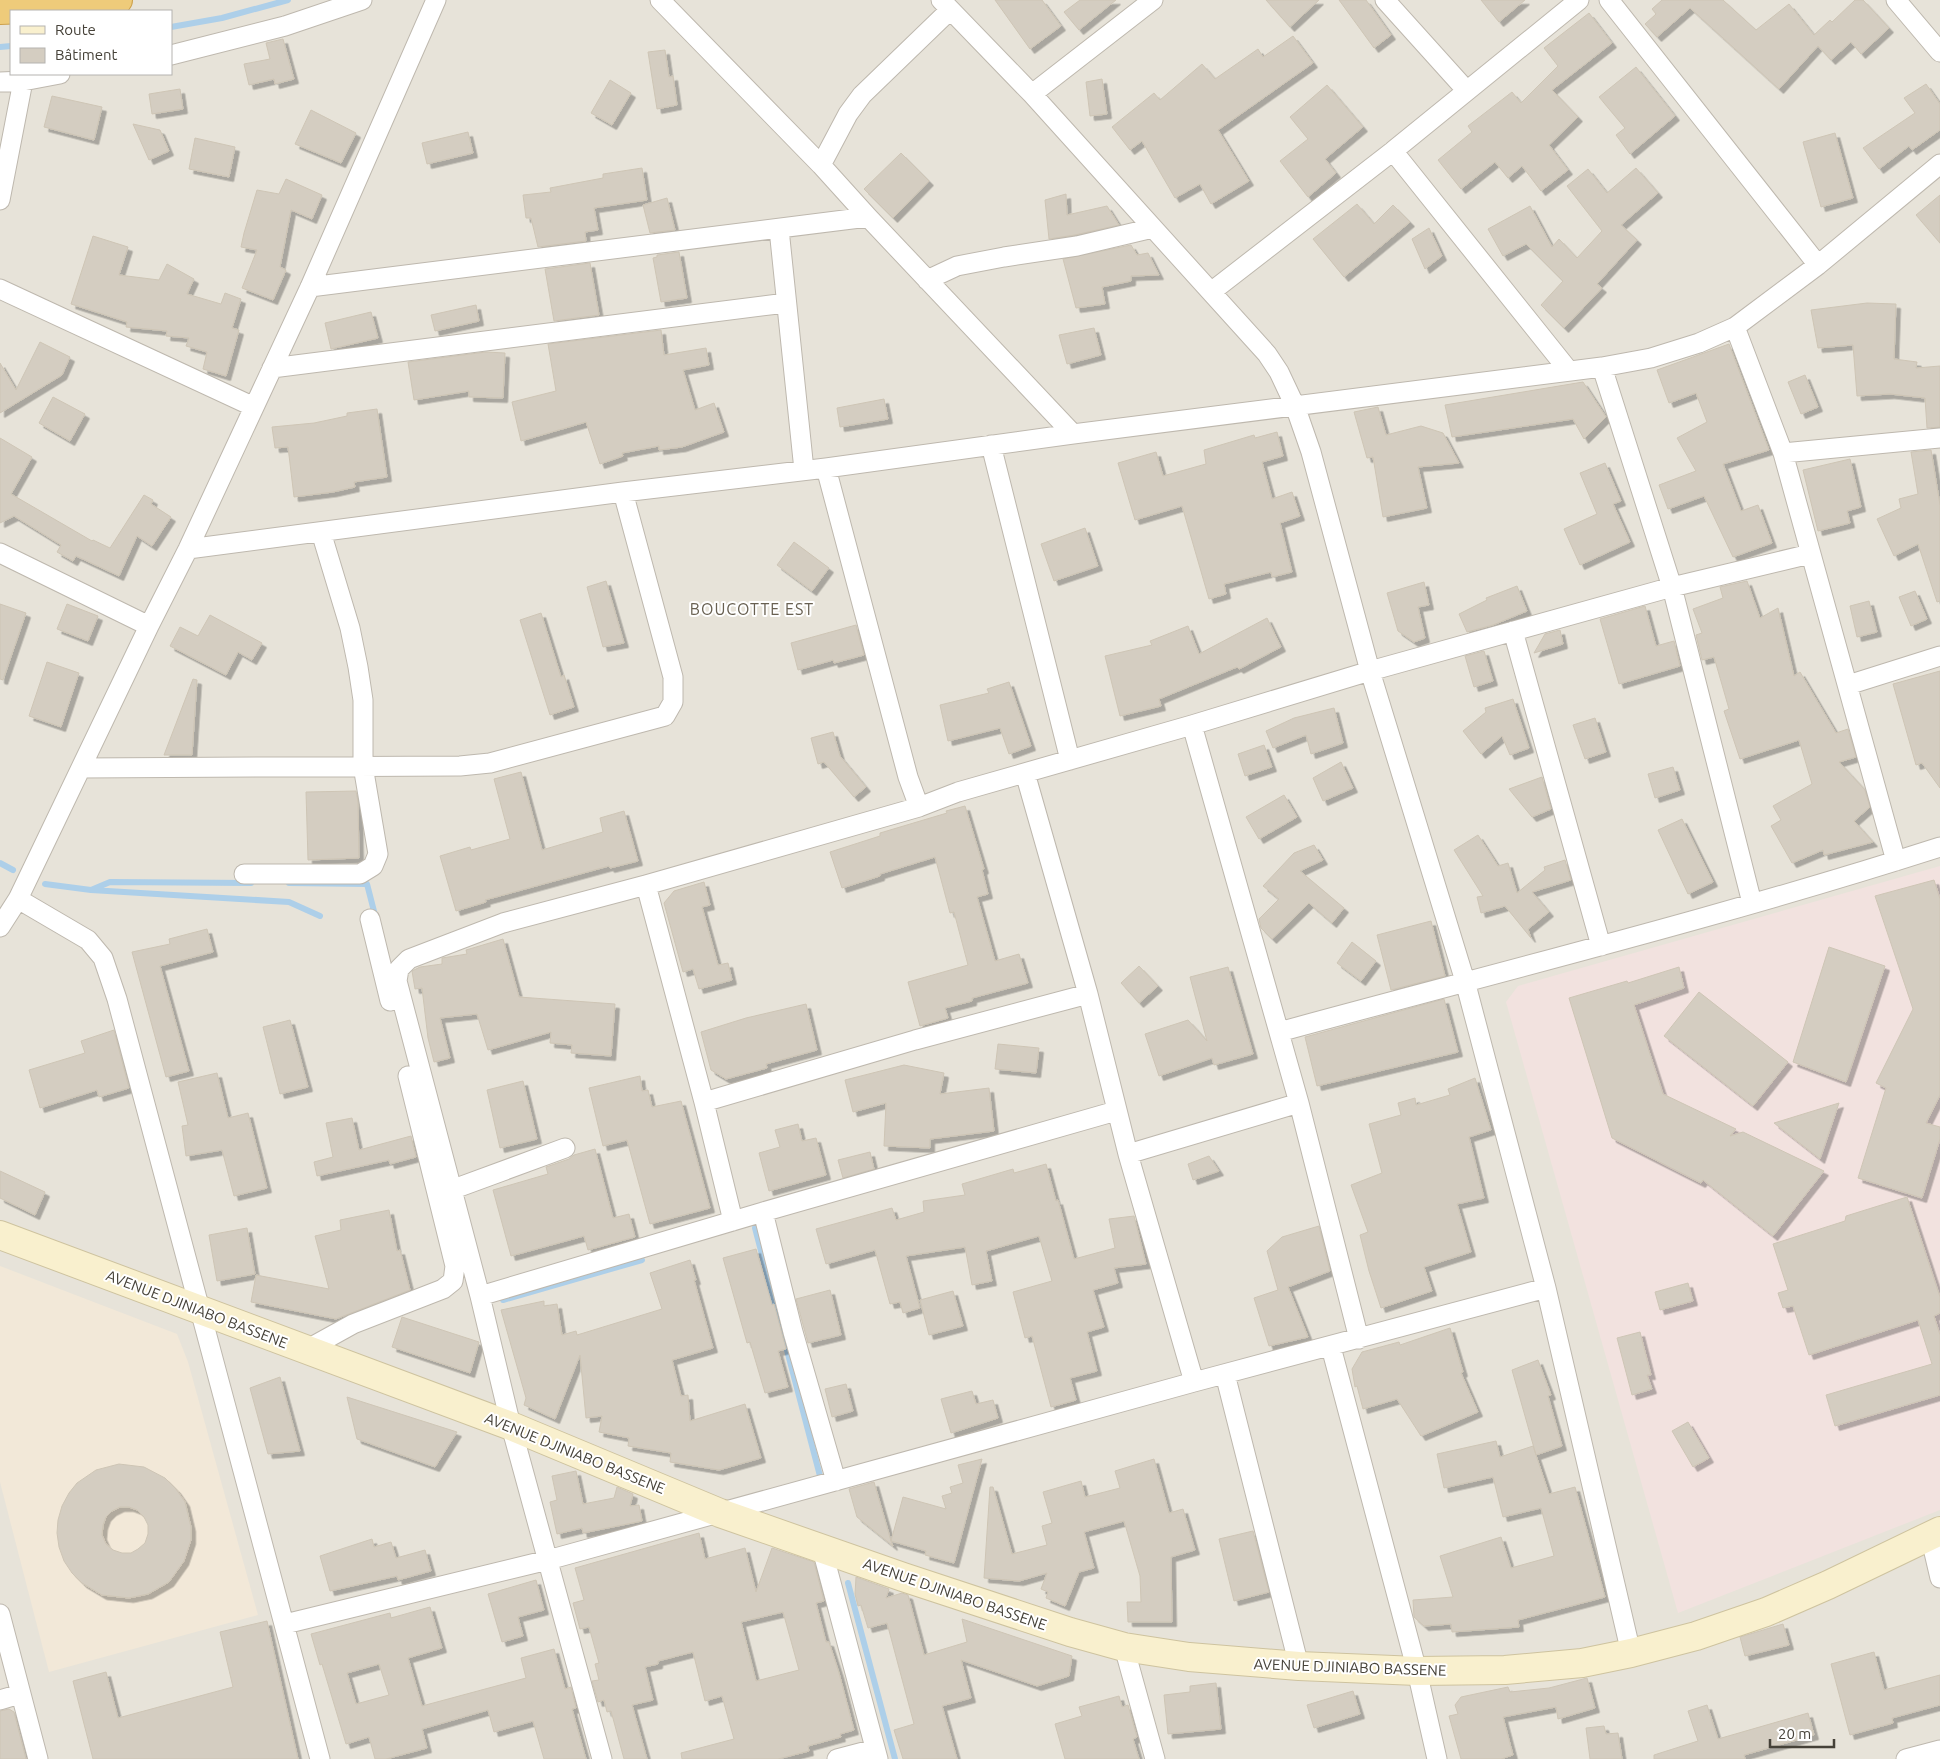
<svg xmlns="http://www.w3.org/2000/svg" width="1940" height="1759" viewBox="0 0 1940 1759" font-family="Ubuntu,sans-serif">
<style>
.residential{fill:#e7e3d9;fill-rule:evenodd}
.commercial{fill:#f2e8d8}
.medical{fill:#f2e2df}
.lines{fill:none;stroke-linecap:round;stroke-linejoin:round}
.stream{stroke:#adcfe9;stroke-width:6}
.building{fill:#d4cdc1;stroke:#cec5b5;fill-rule:evenodd;filter:url(#shadow)}
.street-casing{stroke:#beb8ae;stroke-width:21}
.secondary-casing{stroke:#cec39f;stroke-width:30}
.highway-casing{stroke:#cda14b;stroke-width:30}
.street{stroke:#fff;stroke-width:19}
.secondary{stroke:#f9f0ce;stroke-width:28}
.highway{stroke:#eecb7a;stroke-width:28}
.labels{text-anchor:middle;dominant-baseline:central;stroke-width:4;stroke-linejoin:round;paint-order:stroke}
.street-label{font-size:15px;fill:#464239;stroke:#fff}
.neighbourhood-label{font-size:16px;letter-spacing:1px;fill:#686051;stroke:#fff}
</style>
<defs>
<filter id="shadow"><feDropShadow dx="4.5" dy="4.5" stdDeviation="0" flood-color="#0004"/></filter>
</defs>
<rect width="100%" height="100%" fill="#f3f1ea"/>
<path class="residential" d="M0 0H1940V1759H0ZM11 11H171V74H11Z"/>
<path class="commercial" d="M0 1266 177 1334 188 1362 258 1615 49 1672 0 1482Z"/>
<path class="medical" d="M1940 866V1510L1678 1613 1506 1002 1518 986Z"/>
<g class="lines">
<path class="stream" d="M171 27 222 18 288 0
M0 47 11 46
M0 863 13 870
M289 883 367 884 376 919
M45 884 91 890 289 902 320 916
M91 890 110 882 251 883
M755 1228 820 1476
M503 1300 642 1260
M848 1583 895 1759"/>
</g>
<path class="building" d="M995 0H1042L1061 26 1030 49Z
M1080 0H1116L1079 30 1064 12Z
M1266 0H1319L1290 27Z
M1339 0H1366L1391 35 1374 48Z
M1481 0H1525L1499 22Z
M1662 0H1723L1756 30 1789 4 1814 35 1830 20 1832 22 1855 0H1863L1889 28 1861 54 1851 42 1831 60 1818 46 1779 89 1690 8 1657 37 1645 24 1656 14 1652 9Z
M1589 13 1612 43 1552 90 1578 117 1549 145 1568 170 1541 191 1522 166 1508 178 1495 162 1461 189 1438 160 1472 132 1468 126 1512 92 1521 103 1558 66 1544 48Z
M1293 36 1313 63 1218 130 1249 181 1211 204 1200 184 1175 198 1142 141 1130 150 1112 127 1154 93 1160 100 1202 64 1215 79 1258 49 1263 57Z
M283 39 294 79 275 84 274 79 249 85 244 64 270 59 266 43Z
M665 50 669 77 673 76 677 105 657 109 648 52Z
M1636 67 1675 116 1630 154 1616 135 1625 128 1599 97Z
M1102 79 1107 114 1090 116 1086 82Z
M610 80 631 93 612 125 591 113Z
M1926 84 1940 104V130L1912 150 1909 146 1879 169 1863 148 1915 113 1904 98Z
M1327 85 1363 127 1325 159 1336 173 1308 197 1280 161 1308 139 1290 117Z
M180 89 183 109 152 114 149 94Z
M52 96 102 107 94 140 44 127Z
M311 110 356 133 341 163 295 144Z
M133 124 160 130 169 151 149 160Z
M468 132 473 153 427 164 422 143Z
M1835 133 1853 198 1821 207 1803 142Z
M195 138 235 147 229 177 189 169Z
M901 153 929 181 893 218 864 189Z
M642 168 647 200 594 208 598 230 585 232 586 241 538 247 531 218H526L523 195 551 192 550 188 603 178V174Z
M1636 168 1658 193 1621 225 1637 240 1597 284 1602 288 1564 328 1541 305 1563 281 1526 244 1503 256 1488 229 1530 206 1552 247 1559 239 1577 258 1602 231 1567 186 1588 169 1607 193Z
M286 179 322 195 312 219 291 210 280 267 286 270 273 300 242 288 257 250 241 247 244 233 257 190 279 194Z
M1066 194 1067 215 1107 206 1119 225 1075 235 1049 239 1045 200Z
M1940 195V243L1916 215Z
M667 198 675 230 650 233 643 205Z
M1357 204 1374 224 1393 205 1410 222 1344 277 1313 239Z
M1429 228 1442 256 1425 269 1412 239Z
M93 236 128 247 119 275 159 280 167 264 194 279 187 294 221 304 225 293 241 299 232 328 239 330 226 376 203 369 207 352 186 346 189 338 166 336 167 331 126 327 127 322 71 304Z
M1131 245 1137 255 1148 253 1159 275 1131 276V281L1102 287 1105 304 1076 308 1063 259Z
M679 252 687 298 661 302 653 258 657 257V255Z
M590 263 599 315 554 321 545 269Z
M1867 303 1896 304 1894 359 1917 362 1916 368 1940 366V427L1927 428 1925 398 1890 394 1857 396 1853 345 1818 348 1811 310Z
M476 305 479 321 435 331 431 315Z
M371 312 378 338 331 349 325 323Z
M1094 328 1101 355 1067 364 1059 335Z
M661 330 664 355 706 348 709 365 683 370 695 410 714 403 724 432 682 447 659 450V446L622 453 623 456 600 464 586 422 521 441 512 402 556 391 548 344Z
M40 342 70 357 62 375 0 413V363L16 390Z
M1729 344 1769 450 1723 464 1741 511 1758 505 1772 543 1733 557 1704 496 1668 509 1659 485 1696 471 1677 438 1707 422 1696 393 1669 403 1657 370Z
M486 352 505 353 503 398 469 397V391L414 400 408 362Z
M1805 375 1818 407 1801 414 1788 382Z
M1583 382 1606 417 1584 439 1573 419 1452 437 1445 405Z
M53 397 85 414 70 441 39 423Z
M884 399 888 419 840 427 837 408Z
M1378 407 1386 435 1421 426 1443 433 1459 463 1418 467 1427 508 1383 517 1373 457 1367 458 1354 412Z
M377 409 387 477 354 482 355 487 333 492 294 497 288 447 275 448 272 427 314 423 347 416V413Z
M1277 432 1283 456 1262 462 1272 499 1292 492 1300 516 1280 523 1292 572 1272 577 1271 572 1224 584 1226 594 1209 599 1182 506 1135 520 1118 463 1156 452 1163 476 1206 464 1204 450 1254 435 1255 438Z
M0 438 32 457 11 494 92 541 93 540 110 548 144 495 153 500 151 504 171 517 152 546 137 536 119 576 76 556 73 561 57 552 61 545 14 516 0 523Z
M1931 450 1940 505V601L1937 602 1918 544 1894 556 1877 519 1901 508 1899 499 1918 494 1911 452Z
M1850 459 1861 507 1847 511 1850 523 1818 531 1803 470Z
M1605 463 1621 501 1613 504 1630 542 1580 565 1564 529 1597 514 1580 473Z
M1085 528 1098 566 1054 581 1041 544Z
M794 542 829 568 812 591 777 565Z
M606 581 624 643 603 647 587 587Z
M1747 581 1760 618 1778 608 1794 676 1800 672 1836 733 1848 729 1856 757 1839 762 1865 790 1870 807 1854 821 1873 842 1824 855 1823 850 1792 863 1771 826 1781 820 1773 806 1812 784 1799 740 1740 759 1724 711 1729 709 1714 657 1702 660 1696 635 1702 633 1693 609 1723 598 1720 587Z
M1424 582 1429 605 1418 607 1425 638 1414 642 1398 631 1387 593Z
M1517 586 1527 611 1493 625 1467 632 1459 614 1487 600 1486 598Z
M1915 591 1927 619 1911 626 1899 597Z
M1869 601 1877 632 1857 637 1850 606Z
M0 604 26 613 3 680 0 679Z
M67 604 98 616 88 641 57 629Z
M1645 606 1656 646 1674 641 1680 666 1619 684 1600 619Z
M541 613 561 677 564 675 574 707 550 715 520 620Z
M210 615 262 643 252 660 238 652 226 675 170 646 180 627 198 636Z
M1267 618 1281 647 1239 669 1237 667 1159 699 1161 706 1120 716 1105 656 1152 645 1150 641 1188 626 1199 654Z
M856 625 864 655 834 663 833 660 798 670 791 643Z
M1560 630 1563 644 1534 653 1545 634Z
M1484 651 1493 681 1474 687 1465 656Z
M47 662 79 673 61 727 29 716Z
M1940 671V788L1922 763 1916 765 1893 684Z
M193 679 197 680 192 755H164Z
M1009 682 1031 746 1009 754 1000 728 948 741 940 705 989 693 987 689Z
M1513 699 1529 748 1510 755 1502 736 1481 754 1463 731 1486 712 1485 708Z
M1334 708 1343 743 1311 754 1306 735 1273 748 1266 731 1294 718Z
M1595 718 1606 752 1585 759 1573 725Z
M833 732 840 756 866 787 854 797 824 762 818 764 811 738Z
M1264 745 1272 767 1245 776 1238 754Z
M1341 762 1353 788 1323 801 1313 778Z
M1673 767 1680 790 1655 798 1648 774Z
M521 772 542 850 603 832 600 818 624 811 638 861 610 868 609 866 485 900 486 902 456 911 440 856 470 847 471 850 510 839 494 779Z
M1542 777 1551 809 1532 817 1509 789Z
M356 791 358 802 359 858 308 860 306 792Z
M1284 795 1297 817 1259 839 1246 817Z
M965 806 984 869 982 870 988 894 977 897 995 961 1019 954 1028 983 972 998V1001L945 1008 948 1018 920 1026 908 982 968 965 954 912 950 913 935 857 880 874V876L842 888 830 852 880 836V833L947 813 946 811Z
M1682 819 1713 882 1688 894 1658 830Z
M1478 835 1498 866 1508 863 1517 893 1545 870 1544 867 1565 860 1571 880 1532 892 1549 912 1528 929 1531 938 1505 906 1481 913 1477 897 1483 896 1454 850Z
M1314 845 1323 860 1300 871 1344 908 1332 923 1309 903 1272 939 1261 928 1259 919 1279 899 1263 886 1294 853Z
M1934 880 1940 899V1095L1926 1123 1940 1127V1139L1922 1198 1858 1178 1886 1088 1876 1083 1913 1009 1875 896Z
M704 882 710 905 702 907 718 965 728 963 732 980 699 989 693 969 683 972 664 903 674 891Z
M1431 921 1445 976 1391 990 1377 935Z
M207 929 213 952 160 966 189 1071 166 1077 132 952 170 944 169 939Z
M503 939 519 997 615 1004 611 1056 571 1053 572 1045 550 1043 551 1032 488 1050 477 1014 440 1018 450 1058 434 1062 428 1038 422 988 415 989 412 971 420 967 442 964V958L467 954 466 950Z
M1352 942 1376 961 1361 981 1337 963Z
M1829 947 1885 966 1846 1082 1793 1062Z
M1139 966 1158 986 1139 1003 1121 983Z
M1228 967 1253 1054 1214 1065 1212 1058 1159 1076 1145 1034 1188 1020 1207 1041 1190 977Z
M1679 967 1684 988 1634 1005 1663 1094 1736 1129 1730 1136 1743 1132 1824 1171 1773 1236 1703 1180 1701 1183 1612 1138 1569 998 1627 981 1628 983Z
M1699 992 1788 1062 1753 1106 1664 1036Z
M1444 999 1458 1052 1317 1086 1305 1037Z
M806 1004 817 1050 766 1064 767 1068 726 1079 711 1070 701 1032 746 1018Z
M290 1020 308 1087 280 1094 263 1027Z
M114 1030 129 1088 99 1097 97 1090 40 1108 29 1070 85 1053 81 1041Z
M998 1044 1039 1048 1036 1073 995 1069Z
M904 1065 944 1073 940 1094 989 1088 994 1131 930 1139V1148L884 1146 886 1103 853 1112 845 1080Z
M217 1073 228 1118 248 1113 267 1188 234 1196 222 1150 186 1156 182 1126 188 1125 178 1082Z
M640 1076 642 1091 648 1090 652 1107 681 1101 710 1208 650 1224 627 1140 603 1146 589 1088Z
M1475 1078 1491 1130 1469 1137 1484 1198 1457 1204 1471 1252 1424 1267 1432 1291 1381 1308 1369 1271 1360 1235 1368 1232 1351 1185 1382 1173 1369 1124 1401 1115 1398 1103 1415 1098 1416 1105 1450 1095 1448 1089Z
M523 1081 537 1139 500 1148 487 1090Z
M1839 1103 1820 1159 1774 1123Z
M352 1118 359 1150 411 1136 416 1157 390 1164 389 1160 317 1176 314 1162 333 1157 326 1123Z
M798 1124 802 1141 816 1138 826 1175 769 1191 759 1153 780 1147 775 1130Z
M595 1149 613 1218 629 1214 635 1237 588 1250 584 1236 511 1256 493 1190 548 1174 546 1167 569 1159 574 1155Z
M870 1152 874 1169 843 1178 838 1160Z
M1209 1156 1219 1171 1193 1180 1188 1164Z
M1046 1164 1056 1201 1058 1200 1074 1259 1115 1248 1109 1219 1134 1216 1146 1264 1114 1268 1118 1283 1093 1290 1104 1327 1087 1332 1097 1371 1070 1378 1076 1400 1051 1407 1032 1336 1025 1338 1013 1292 1052 1281 1039 1236 986 1251 992 1281 972 1285 965 1247 906 1256 920 1308 903 1313 900 1302 890 1304 875 1250 826 1264 816 1229 892 1208 896 1220 924 1212 923 1201 965 1195 962 1184 1013 1169 1014 1173Z
M0 1171 45 1192 35 1215 0 1198Z
M1907 1197 1940 1297V1313L1934 1316 1940 1335V1395L1835 1426 1826 1395 1932 1364 1918 1320 1809 1355 1793 1306 1783 1308 1778 1293 1788 1290 1773 1244 1845 1221 1846 1216Z
M389 1210 397 1251 400 1250 410 1290 336 1319 251 1302 256 1275 329 1289 315 1236 341 1230 340 1220Z
M1319 1226 1330 1271 1288 1287 1308 1337 1269 1346 1254 1298 1278 1290 1267 1251 1282 1237Z
M247 1228 255 1274 217 1281 209 1235Z
M756 1249 772 1305 774 1304 786 1349 778 1351 788 1387 765 1393 750 1342 747 1343 723 1258Z
M690 1260 696 1280H694L713 1348 672 1360 681 1396 688 1395 690 1421 745 1404 761 1458 719 1470 670 1462 671 1453 628 1446 629 1438 599 1432 602 1416 586 1418 580 1355 555 1419 524 1405 526 1398 501 1310 544 1301V1306L557 1304 562 1335 576 1331 577 1335 662 1309 650 1273Z
M1688 1283 1693 1301 1660 1310 1655 1292Z
M830 1290 841 1335 808 1343 796 1299Z
M953 1291 963 1326 929 1335 920 1300Z
M402 1317 479 1342 470 1373 392 1347Z
M1450 1328 1463 1372 1461 1373 1478 1412 1421 1436 1397 1399 1363 1409 1357 1386 1355 1387 1352 1369 1362 1352 1399 1342 1400 1345Z
M1640 1332 1651 1375H1647L1652 1389 1632 1395 1617 1338Z
M1538 1360 1551 1395 1548 1396 1562 1446 1536 1455 1512 1370Z
M280 1377 300 1451 268 1454 250 1388Z
M846 1384 853 1411 832 1417 825 1389Z
M972 1391 976 1404 993 1400 998 1418 951 1433 941 1399Z
M347 1397 457 1432 435 1467 357 1439Z
M1688 1422 1709 1458 1693 1467 1672 1431Z
M1496 1441 1500 1457 1533 1446 1549 1494 1575 1487 1605 1597 1518 1620 1519 1627 1452 1632 1451 1624 1424 1626 1414 1617 1413 1600 1453 1597 1440 1556 1501 1537 1511 1568 1554 1556 1541 1508 1503 1517 1493 1477 1444 1488 1437 1454Z
M982 1459 954 1563 925 1555 926 1551 891 1541 893 1546 857 1517 849 1489 874 1482 891 1541 903 1497 946 1509 942 1496 952 1493 950 1487 963 1483 958 1465Z
M1154 1459 1169 1513 1183 1509 1195 1550 1171 1557 1172 1622H1128L1127 1602H1141L1140 1576 1124 1521 1084 1532 1094 1568 1079 1572 1065 1606 1046 1598 1048 1592 1041 1589 1047 1573 1019 1581 984 1578 990 1487H993L1012 1554 1047 1545 1042 1526 1052 1523 1043 1492 1081 1481 1085 1497 1120 1488 1115 1471Z
M119 1464 144 1467 165 1478 176 1489 185 1502 191 1527V1540L184 1561 169 1582 148 1594 129 1598 102 1595 82 1583 72 1573 64 1561 59 1547 57 1533 58 1520 62 1506 69 1493 77 1483 96 1470ZM120 1507H129L137 1510 144 1517 148 1525V1534L145 1543 138 1549 131 1553H122L113 1550 106 1544 102 1535 103 1525 106 1517 112 1511Z
M576 1471 583 1504 614 1498 617 1487 633 1494 630 1506 639 1505 642 1521 583 1533 582 1528 557 1534 550 1502 557 1500 552 1476Z
M1253 1531 1269 1592 1234 1601 1219 1539Z
M699 1533 705 1559 745 1548 756 1592 772 1548 814 1562 824 1601 816 1603 826 1642H829L839 1673 854 1730 840 1734 841 1737 808 1746 809 1751 778 1759H682L681 1753 734 1739 722 1696 705 1701 693 1652 658 1661V1664L645 1667 653 1700 632 1705 647 1759H624L611 1711 607 1712 604 1700 598 1702 592 1681 599 1680 595 1664 599 1663 589 1627 580 1629 573 1603 584 1600 575 1568ZM783 1612 799 1670 756 1681 741 1622Z
M372 1539 374 1547 391 1542 396 1558 425 1550 431 1571 398 1580 397 1576 330 1591 320 1556Z
M856 1577 889 1589 886 1598 902 1593 908 1595 924 1655 967 1642 962 1619 1072 1656 1069 1676 1037 1686 961 1660 971 1698 942 1706 957 1759H903L894 1730 914 1724 887 1623 868 1628 861 1605 858 1606 855 1594Z
M536 1580 544 1610 518 1617 523 1636 502 1642 488 1594Z
M430 1607 442 1648 408 1658 422 1706 526 1678 521 1658 554 1649 565 1689 571 1687 576 1708 572 1709 586 1759H544L533 1721 494 1732 488 1710 422 1729 427 1748 386 1759H375L369 1737 346 1744 322 1664 320 1665 311 1634 390 1613 391 1618ZM379 1664 389 1695 356 1704 347 1673Z
M267 1621 298 1759H93L73 1681 106 1672 118 1718 233 1687 220 1632Z
M1783 1624 1789 1645 1745 1656 1740 1637Z
M1874 1652 1884 1690 1940 1675V1705L1892 1718 1893 1723 1850 1735 1831 1664Z
M1587 1678 1595 1708 1558 1719 1556 1707 1503 1717 1513 1755 1501 1759H1461L1449 1716 1458 1714 1455 1705 1461 1697 1508 1687 1510 1692 1549 1688Z
M1216 1683 1221 1729 1168 1734 1164 1695 1190 1692V1686Z
M1353 1691 1360 1714 1314 1728 1307 1705Z
M1119 1696 1122 1707 1128 1705 1137 1737 1133 1739 1139 1759H1065L1055 1724 1082 1716 1079 1707Z
M1707 1705 1718 1739 1808 1713 1814 1735 1744 1755 1745 1759H1654V1755L1698 1741 1688 1711Z
M9 1709 14 1712 26 1759H0V1711Z
M1604 1726 1606 1734 1618 1733 1622 1759H1590L1586 1728Z"/>
<g class="lines">
<defs>
<path id="street" d="M660 0 821 165 868 217 1073 434
M941 0 1032 94 1267 354 1279 372 1295 406 1311 452 1370 671 1465 981 1546 1288 1631 1653
M1385 0 1467 91
M1609 0 1818 265
M1896 0 1940 52
M171 55 285 26 362 0
M0 82 23 81 60 74
M1032 94 1153 0
M1393 151 1569 371
M821 165 848 114 862 95 950 10
M0 200 23 81
M779 229 804 470
M927 280 957 266 1004 257 1077 246 1153 228
M310 287 868 217
M0 289 254 407
M1211 292 1393 151 1579 0
M1735 327 1783 453 1896 861
M1602 367 1672 587 1752 903
M272 368 786 303
M991 445 1070 760
M1783 453 1940 438
M826 468 908 777 919 807
M188 549 623 492 826 468 1073 434 1602 367 1651 358 1699 343 1735 327 1818 265 1940 164
M0 553 149 626
M1513 631 1601 946
M1848 685 1940 656
M1192 725 1299 1103 1359 1339
M81 768 460 766 490 763 665 716 673 702V677L623 492
M1025 773 1088 994 1128 1154 1194 1382
M244 874H360L373 866 378 854 363 766V700L358 667 350 628 321 532
M646 885 704 1102 733 1221
M18 899 88 940 103 958 117 999 320 1759
M370 919 390 1001
M0 927 18 899 149 626 188 549 310 287 436 0
M1279 1032C1499 972 1722 917 1940 847
M704 1102 915 1040 1088 994
M1128 1154 1299 1103
M451 1190 565 1148
M763 1212 793 1332 836 1481
M480 1296 763 1212 1116 1111
M1331 1347 1417 1671 1437 1759
M306 1350 353 1324 443 1289 453 1281 455 1266 408 1076
M1225 1374 1299 1666
M1930 1535 1940 1578
M822 1549 878 1759
M0 1614 38 1759
M285 1624 548 1560 1194 1382 1546 1288
M1124 1647 1155 1759
M0 1700 20 1694
M602 1759 511 1426 480 1296 397 981 399 969 409 959 503 923 646 885 919 807 958 792 1192 725 1370 671 1672 587 1810 554
M837 1759 875 1749
M1906 1759 1940 1750"/>
<path id="secondary" d="M0 1235 511 1426 720 1513 903 1577 1070 1632 1124 1647 1189 1657 1299 1666 1417 1671 1505 1670 1582 1663 1631 1653 1696 1636 1766 1612 1828 1585 1940 1531"/>
<path id="highway" d="M0 10 27 9 118 0"/>
</defs>
<use href="#street" class="street-casing"/>
<use href="#secondary" class="secondary-casing"/>
<use href="#highway" class="highway-casing"/>
<use href="#street" class="street"/>
<use href="#secondary" class="secondary"/>
<use href="#highway" class="highway"/>
</g>
<g class="labels">
<g class="street-label">
<text transform="translate(197 1309) rotate(21)">AVENUE DJINIABO BASSENE</text>
<text transform="translate(575 1453) rotate(22)">AVENUE DJINIABO BASSENE</text>
<text transform="translate(955 1594) rotate(19)">AVENUE DJINIABO BASSENE</text>
<text transform="translate(1350 1667) rotate(2)">AVENUE DJINIABO BASSENE</text>
</g>
<g class="neighbourhood-label">
<text x="752" y="609">BOUCOTTE EST</text>
</g>
</g>
<rect x="10" y="10" width="162" height="65" fill="#ffffff" stroke="#b5b3b0"/>
<rect x="20" y="26" width="25" height="8" fill="#f9f0ce" stroke="#b5b3b0"/>
<text x="55" y="35" font-size="15" fill="#464239">Route</text>
<rect x="20" y="48" width="25" height="15" fill="#d4cdc1" stroke="#b5b3b0"/>
<text x="55" y="60" font-size="15" fill="#464239">Bâtiment</text>
<path d="M1770 1739v8h64v-8" fill="none" stroke="#464239" stroke-width="2.5"/>
<text x="1778" y="1739" font-size="15" fill="#464239" stroke="#ffffff" stroke-width="4" paint-order="stroke">20 m</text>
</svg>
